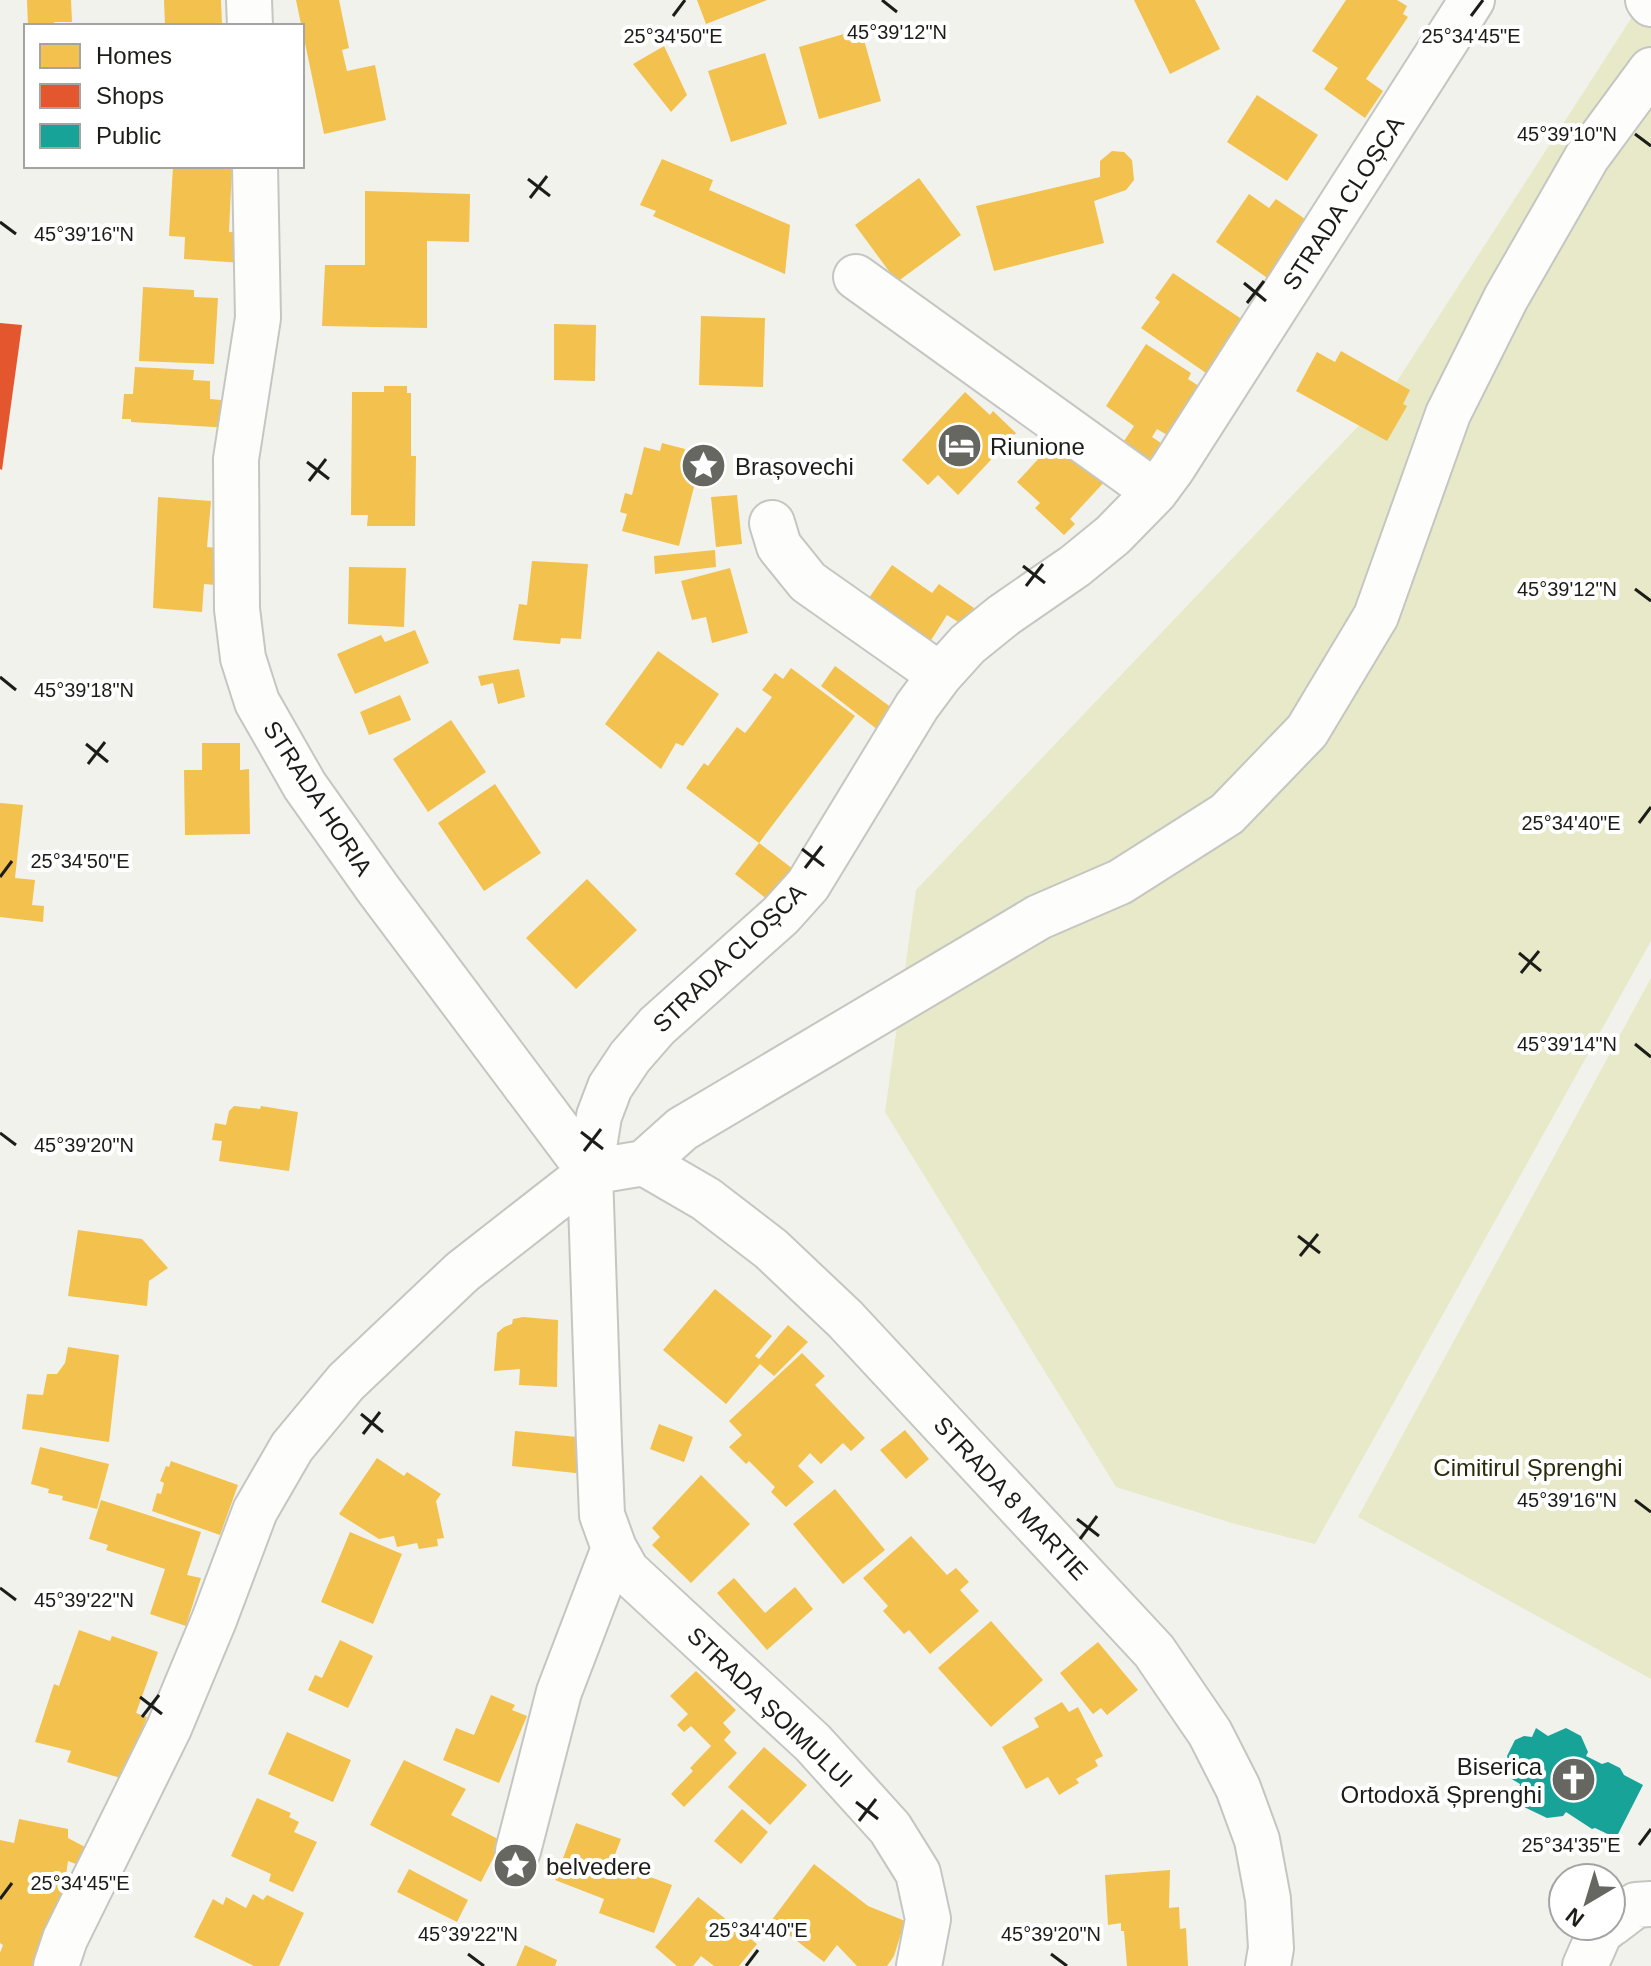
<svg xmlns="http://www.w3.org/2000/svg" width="1651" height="1966" viewBox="0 0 1651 1966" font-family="Arial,sans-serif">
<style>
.green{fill:#e8e9c9}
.homes{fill:#f2c14e}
.shops{fill:#e4572e}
.public{fill:#17a398}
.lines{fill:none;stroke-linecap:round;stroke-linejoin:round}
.minor-casing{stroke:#c5c6c1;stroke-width:48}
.minor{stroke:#fdfdfc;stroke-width:44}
.ticks{fill:none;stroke:#1c1c18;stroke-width:3}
.labels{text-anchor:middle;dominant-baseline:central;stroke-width:8;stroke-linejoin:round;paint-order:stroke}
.street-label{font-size:24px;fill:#1c1c18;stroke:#fff}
.poi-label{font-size:24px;fill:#1c1c18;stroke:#fff;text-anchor:start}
.park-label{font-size:24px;fill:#2b2b09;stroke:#fff}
.ticks-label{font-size:20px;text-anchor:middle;fill:#1c1c18;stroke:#fff;stroke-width:8;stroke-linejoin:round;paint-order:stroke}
</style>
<rect width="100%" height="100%" fill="#f2f2ec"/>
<path class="green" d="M1643 0H1651V941L1315 1544 1235 1524 1116 1487 885 1112 916 890 1388 395Z
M1651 978V1679L1358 1517Z"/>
<path class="homes" d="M27 0H71L72 22H54L55 26H28Z
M164 0H221L222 26H165Z
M296 0H339L349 48 342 50 347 71 375 65 386 120 324 134Z
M697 0H767L706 24Z
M1134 0H1195L1220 49 1170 74Z
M1346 0H1397L1407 6 1403 14 1408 17 1366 79 1383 91 1365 118 1324 89 1338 68 1312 51Z
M861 29 881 101 819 119 799 47Z
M664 46 687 95 671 112 633 64Z
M765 53 787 124 731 142 708 71Z
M1257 95 1318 135 1287 181 1227 142Z
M1112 151 1124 152 1132 160 1134 180 1126 190 1094 201 1104 243 994 271 976 206 1100 177V161Z
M662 159 713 180 709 190 790 225 785 274 653 216 656 211 640 205Z
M173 166H232L229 232 245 233 243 263 184 259 185 237 169 236Z
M919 178 961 235 897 282 855 225Z
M365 191 470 194 469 242 427 241V328L322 326 325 265H365Z
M1249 194 1269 208 1276 199 1308 221 1276 284 1216 242Z
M1173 273 1249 324 1219 382 1141 328 1160 302 1155 298Z
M143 287 194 290V297L218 298 214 364 139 361Z
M701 316 765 318 763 387 699 385Z
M554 324 596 325 595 381 554 380Z
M1146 344 1191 373 1188 379 1205 390 1174 439 1157 429 1152 437 1173 451 1162 469 1122 444 1134 426 1106 406Z
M1341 351 1410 390 1403 404 1407 406 1387 441 1296 391 1317 352 1335 362Z
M135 367 194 370 193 380 210 381V399L231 401 230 428 131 422V419H122L124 394H133Z
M384 386H407V393H411V456H416L415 526H367L368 515H351L352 392H384Z
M965 392 990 415 993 411 1016 433 958 495 938 475 928 485 902 460Z
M662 443 685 449 683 457 707 463 704 476 697 475 679 546 622 531 627 514 620 512 625 493 632 495 644 447 660 451Z
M1053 443 1067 456 1075 448 1108 478 1070 519 1075 524 1064 535 1035 508 1040 503 1017 482Z
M737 495 742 544 716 547 711 497Z
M158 497 211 501 207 547 218 548 215 585 204 584 202 612 153 608Z
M715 550 716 567 655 574 654 556Z
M532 561 588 564 581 639 561 638 560 644 513 640 519 604 527 605Z
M892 565 932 593 939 584 974 608 963 625 947 615 926 648 864 605Z
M349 567 406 568 404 627 348 624Z
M730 568 748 633 712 643 706 617 692 620 681 581Z
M415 630 429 663 355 694 337 654 381 635 385 642Z
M658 651 719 694 683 746 676 743 661 769 605 724Z
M835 666 907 719 891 740 821 686Z
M791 668 855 716 759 843 686 788 704 763 708 766 737 727 745 733 750 727 772 697 762 690 775 673 783 679Z
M519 669 525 697 498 704 493 683 481 686 478 676Z
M400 695 411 720 369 735 360 712Z
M451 720 486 772 428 812 393 759Z
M202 743H240V770L249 769 250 834 185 835 184 770H202Z
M495 784 541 853 484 891 438 823Z
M0 803 23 805 15 878 35 880 32 905 44 906 43 922 0 917Z
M759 843 801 875 777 907 735 874Z
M587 879 637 930 576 989 526 938Z
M234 1106 260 1109 261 1106 298 1112 289 1171 219 1161 222 1141 212 1140 215 1123 226 1125 229 1111Z
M78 1230 142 1239 168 1268 149 1281 147 1306 68 1296Z
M715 1289 772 1336 755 1356 759 1359 788 1325 808 1342 774 1376 760 1364 726 1404 663 1350Z
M523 1317 558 1320 557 1387 519 1385 520 1369 494 1371 497 1333 504 1327 512 1324 513 1319Z
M68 1347 119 1355 109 1442 22 1429 27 1394 43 1395 47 1374H57L65 1363Z
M802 1353 825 1376 815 1385 865 1438 851 1451 843 1443 821 1464 810 1453 798 1466 814 1482 786 1507 771 1492 775 1487 749 1461 746 1464 729 1447 742 1435 729 1421Z
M659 1424 693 1437 684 1462 650 1449Z
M905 1430 929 1459 906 1479 880 1450Z
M515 1431 588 1438 584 1474 512 1466Z
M40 1447 109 1464 97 1509 62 1500 63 1496 48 1493 49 1489 31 1484Z
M377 1458 404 1476 407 1472 441 1494 436 1501 444 1538 437 1539 438 1546 419 1549 417 1543 397 1547 394 1536 379 1539 339 1514Z
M171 1461 238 1485 220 1535 152 1511 157 1493 161 1494 164 1483 160 1481 166 1466 169 1467Z
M701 1475 750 1524 691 1583 652 1545 660 1537 652 1528Z
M835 1489 885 1550 843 1584 793 1524Z
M101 1500 201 1532 187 1575 201 1578 186 1626 150 1614 165 1569 106 1550 108 1545 89 1539Z
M350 1532 402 1554 373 1624 321 1602Z
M911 1536 947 1575 956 1568 969 1582 960 1590 979 1611 930 1654 909 1630 904 1634 883 1611 888 1606 863 1578Z
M734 1578 765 1613 795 1587 813 1609 767 1650 717 1593Z
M991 1621 1043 1680 991 1727 938 1668Z
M79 1630 110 1641 112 1636 158 1652 136 1713 147 1717 124 1779 67 1762 71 1751 35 1742 54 1684 59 1686Z
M340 1640 373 1656 348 1708 308 1690 315 1675 322 1678Z
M1098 1642 1138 1690 1107 1715 1101 1708 1093 1714 1060 1673Z
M696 1671 736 1710 723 1723 731 1732 724 1740 737 1753 684 1807 671 1794 693 1771 690 1768 711 1746 691 1726 684 1732 677 1725 688 1714 670 1696Z
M491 1695 515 1705 512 1710 527 1716 499 1783 443 1760 456 1728 474 1735Z
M1062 1702 1069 1712 1078 1707 1103 1756 1095 1760 1098 1766 1076 1779 1079 1783 1059 1795 1048 1777 1026 1789 1002 1747 1039 1727 1034 1718Z
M287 1732 351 1760 333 1802 268 1774Z
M764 1747 807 1785 770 1825 728 1787Z
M404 1760 466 1789 451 1815 502 1841 481 1882 370 1825Z
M257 1798 291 1813 289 1817 299 1822 294 1832 317 1842 293 1892 269 1881 271 1874 231 1856Z
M742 1809 768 1832 741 1864 714 1841Z
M19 1819 68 1829V1838L85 1847 76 1864 68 1861 65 1882 69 1884 35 1966H0V1953L3 1945 0 1943V1840L14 1843Z
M576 1823 621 1839 614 1857 625 1861 623 1867 672 1885 654 1933 599 1913 604 1899 555 1880Z
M814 1864 868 1906 905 1921 894 1956 887 1966H857L837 1945 824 1962 771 1921Z
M409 1869 468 1900 457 1922 397 1892Z
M1170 1870 1169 1908 1179 1907 1180 1929 1186 1928 1188 1966H1127L1124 1931H1121V1923L1108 1925 1105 1875Z
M253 1894 263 1900 267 1895 304 1913 279 1966H254L194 1937 213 1899 223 1905 226 1897 246 1908Z
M698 1897 757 1944 739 1966H714L701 1956 693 1966H677L655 1947Z
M525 1945 557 1960 555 1966H516Z"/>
<path class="shops" d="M0 323 22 325 2 470 0 469Z"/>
<path class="public" d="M1536 1728 1548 1736 1566 1728 1581 1736 1588 1752 1586 1756 1602 1764 1608 1762 1620 1768 1624 1775 1643 1785 1616 1838 1595 1828 1592 1829 1566 1812 1563 1816 1547 1818 1524 1807 1519 1790 1520 1784 1505 1775 1510 1768 1507 1756 1515 1740 1524 1736 1532 1737Z"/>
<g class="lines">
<defs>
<path id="minor" d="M249 0 250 26
M1648 0 1651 4
M255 166 258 318 236 459 237 609 243 658 257 702 305 786 378 889 590 1172
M856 277 1155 492
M772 523 779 546 808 582 940 675
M644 1163 682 1129 1039 917 1120 882 1227 814 1307 731 1376 616 1448 414 1506 298 1587 157 1651 70
M518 1851 559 1692 614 1548
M1611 1924 1636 1905 1651 1904
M56 1966 65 1939 169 1728 214 1620 255 1511 292 1447 346 1382 462 1272 590 1172 644 1163 706 1199 771 1249 845 1319 1154 1651 1210 1733 1238 1788 1257 1840 1268 1899 1271 1948 1268 1966
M919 1966 928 1919 918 1873 890 1828 813 1743 627 1571 614 1548 602 1515 599 1443 590 1172 599 1116 610 1087 630 1057 657 1026 781 915 808 885 917 706 940 675 968 644 1004 615 1075 566 1113 535 1155 492 1172 469 1472 0
M1585 1966 1600 1932 1608 1926"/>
</defs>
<use href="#minor" class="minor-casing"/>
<use href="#minor" class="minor"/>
</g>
<path class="ticks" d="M882 0 897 12M673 16 685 0M1471 16 1483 0M1635 134 1651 146M528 179 550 196M530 198 547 176M0 222 16 234M1244 283 1266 301M1247 303 1264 281M307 462 329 479M309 481 326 459M1023 566 1045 583M1026 586 1043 564M1635 589 1651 601M0 677 16 690M86 744 108 762M88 764 105 742M1639 823 1651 807M802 849 824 866M805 868 822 846M0 877 12 861M1519 953 1541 971M1521 973 1539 951M1635 1044 1651 1057M581 1132 603 1149M0 1133 16 1145M584 1151 601 1129M1298 1236 1320 1253M1300 1256 1318 1234M361 1414 383 1432M363 1434 380 1412M1635 1500 1651 1512M1077 1519 1099 1536M1080 1539 1097 1516M0 1588 16 1600M140 1697 162 1714M142 1717 159 1695M856 1802 878 1819M859 1821 876 1799M1639 1845 1651 1829M0 1899 12 1883M468 1954 484 1966M1051 1954 1067 1966M746 1966 758 1950"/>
<defs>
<symbol id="hotel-disc" viewBox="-11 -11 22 22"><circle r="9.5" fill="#676762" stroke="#fff"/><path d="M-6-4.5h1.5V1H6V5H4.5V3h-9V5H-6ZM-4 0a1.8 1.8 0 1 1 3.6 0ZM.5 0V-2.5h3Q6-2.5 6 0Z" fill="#fff"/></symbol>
<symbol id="sight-disc" viewBox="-11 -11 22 22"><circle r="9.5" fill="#676762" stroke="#fff"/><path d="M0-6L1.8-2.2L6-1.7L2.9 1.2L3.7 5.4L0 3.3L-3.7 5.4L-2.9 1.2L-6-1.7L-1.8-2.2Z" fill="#fff"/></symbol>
<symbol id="church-disc" viewBox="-11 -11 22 22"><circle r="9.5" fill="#676762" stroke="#fff"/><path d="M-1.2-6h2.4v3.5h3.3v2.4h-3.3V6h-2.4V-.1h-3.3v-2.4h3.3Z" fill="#fff"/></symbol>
</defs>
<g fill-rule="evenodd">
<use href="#hotel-disc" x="934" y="420" width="51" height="51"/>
<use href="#sight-disc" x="678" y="440" width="51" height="51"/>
<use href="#church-disc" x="1548" y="1754" width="51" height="51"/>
<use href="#sight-disc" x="490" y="1840" width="51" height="51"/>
</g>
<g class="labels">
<g class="street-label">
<text transform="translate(1343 203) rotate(-57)">STRADA CLOȘCA</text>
<text transform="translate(318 798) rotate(57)">STRADA HORIA</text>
<text transform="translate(729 958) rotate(-44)">STRADA CLOȘCA</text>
<text transform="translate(1011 1498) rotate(47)">STRADA 8 MARTIE</text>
<text transform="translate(770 1707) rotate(44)">STRADA ȘOIMULUI</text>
</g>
<g class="poi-label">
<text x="990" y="446">Riunione</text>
<text x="735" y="466">Brașovechi</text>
<text x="1542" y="1766" text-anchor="end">Biserica<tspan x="1542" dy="28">Ortodoxă Șprenghi</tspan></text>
<text x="546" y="1866">belvedere</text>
</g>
<g class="park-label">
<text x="1528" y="1467">Cimitirul Șprenghi</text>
</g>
</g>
<g class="ticks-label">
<text x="897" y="39">45°39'12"N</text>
<text x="673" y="43">25°34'50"E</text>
<text x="1471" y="43">25°34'45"E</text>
<text x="1567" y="141">45°39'10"N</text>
<text x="84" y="241">45°39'16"N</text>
<text x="1567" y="596">45°39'12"N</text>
<text x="84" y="697">45°39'18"N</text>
<text x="1571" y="830">25°34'40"E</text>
<text x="80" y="868">25°34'50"E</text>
<text x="1567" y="1051">45°39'14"N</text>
<text x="84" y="1152">45°39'20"N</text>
<text x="1567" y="1507">45°39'16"N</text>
<text x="84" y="1607">45°39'22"N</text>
<text x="1571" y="1852">25°34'35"E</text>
<text x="80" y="1890">25°34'45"E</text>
<text x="758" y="1937">25°34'40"E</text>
<text x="468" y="1941">45°39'22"N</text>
<text x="1051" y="1941">45°39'20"N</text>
</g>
<rect x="24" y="24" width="280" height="144" fill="#ffffff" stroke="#a4a4a3" stroke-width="2"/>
<rect x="40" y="44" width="40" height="24" fill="#f2c14e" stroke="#a4a4a3" stroke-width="2"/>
<text x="96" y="64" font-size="24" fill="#1c1c18">Homes</text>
<rect x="40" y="84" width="40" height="24" fill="#e4572e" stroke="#a4a4a3" stroke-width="2"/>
<text x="96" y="104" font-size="24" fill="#1c1c18">Shops</text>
<rect x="40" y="124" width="40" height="24" fill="#17a398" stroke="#a4a4a3" stroke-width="2"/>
<text x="96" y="144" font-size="24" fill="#1c1c18">Public</text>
<g transform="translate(1587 1902) rotate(218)"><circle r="38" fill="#ffffff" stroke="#a4a4a3" stroke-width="2"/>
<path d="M0-6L14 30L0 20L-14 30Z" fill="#676762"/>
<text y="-12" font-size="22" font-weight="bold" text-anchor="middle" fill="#1c1c18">N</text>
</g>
</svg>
